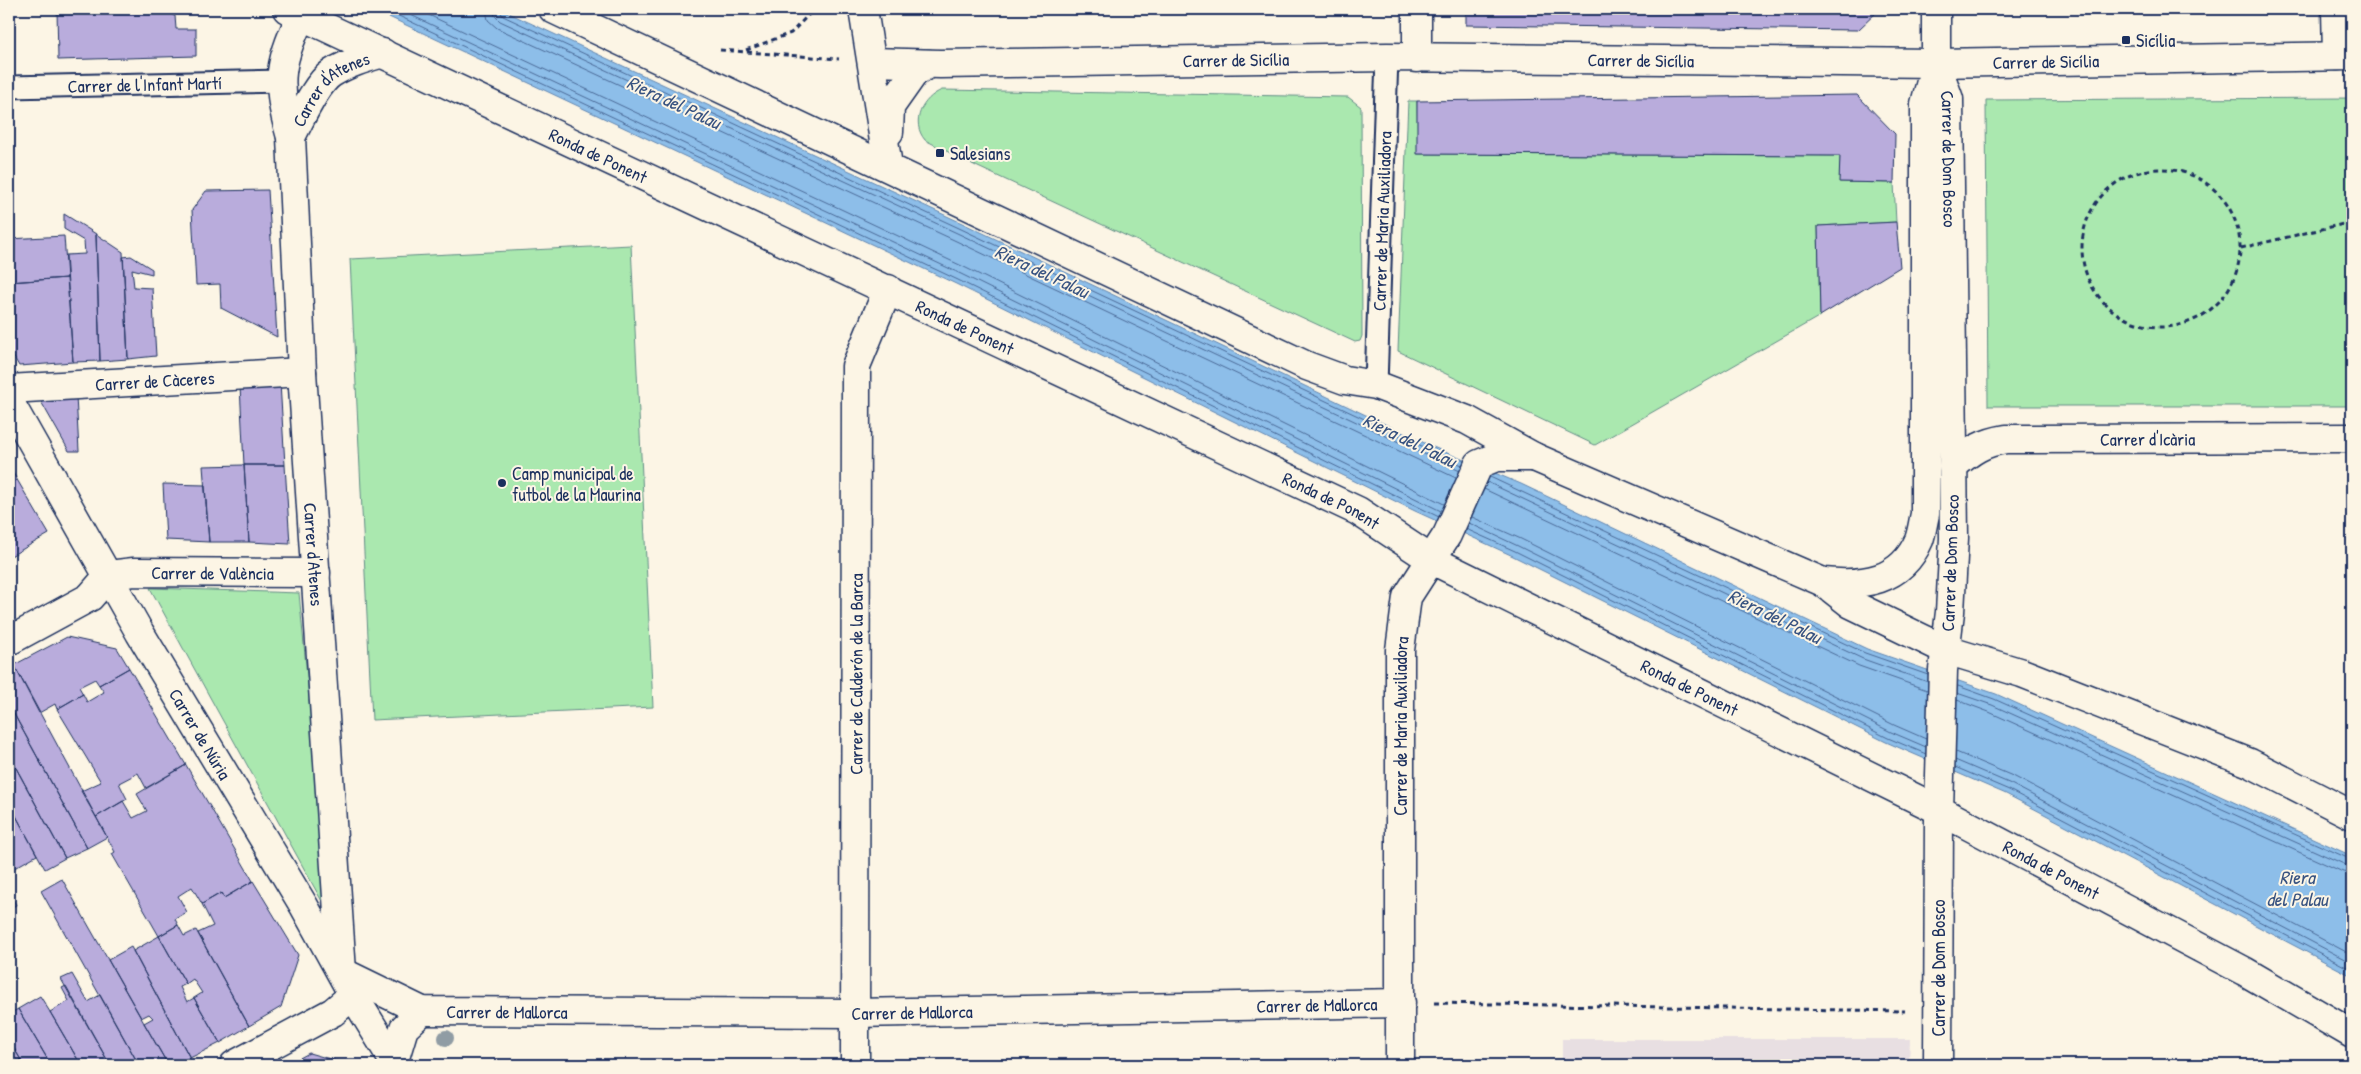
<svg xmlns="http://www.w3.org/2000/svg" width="2361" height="1074" viewBox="0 0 2361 1074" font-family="'Patrick Hand',sans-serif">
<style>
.built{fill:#e8dfe2}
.green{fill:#aae8af;stroke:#628c86}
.water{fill:#8dbee9;stroke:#5f85b1}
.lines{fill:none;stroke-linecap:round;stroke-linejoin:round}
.shore{stroke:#496896;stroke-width:1}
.building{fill:#b9acdc;stroke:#1b2f5e}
.pedestrian-casing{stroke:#1b2f5e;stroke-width:25}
.minor-casing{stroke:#1b2f5e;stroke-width:31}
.secondary-casing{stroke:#1b2f5e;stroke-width:31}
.path{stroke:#1b2f5e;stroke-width:3;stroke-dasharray:5 4;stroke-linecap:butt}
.pedestrian{stroke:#fcf5e5;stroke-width:21}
.minor{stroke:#fcf5e5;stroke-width:28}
.secondary{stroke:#fcf5e5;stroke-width:28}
.tree{fill:#909ca4}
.poi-dot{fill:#1b2f5e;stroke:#fcf5e5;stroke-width:2}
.labels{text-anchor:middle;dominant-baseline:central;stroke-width:4;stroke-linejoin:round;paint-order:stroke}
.poi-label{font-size:18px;fill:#1b2f5e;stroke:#fcf5e5;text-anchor:start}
.street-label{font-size:18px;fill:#1b2f5e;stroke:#fcf5e5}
.water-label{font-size:19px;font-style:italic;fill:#385381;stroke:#fcf5e5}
</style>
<rect width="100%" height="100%" fill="#fcf5e5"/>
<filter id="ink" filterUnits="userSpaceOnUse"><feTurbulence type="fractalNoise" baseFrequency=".02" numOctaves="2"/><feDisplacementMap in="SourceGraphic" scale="10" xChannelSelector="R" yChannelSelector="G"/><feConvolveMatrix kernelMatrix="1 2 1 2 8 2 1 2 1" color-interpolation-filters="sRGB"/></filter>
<g filter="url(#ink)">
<path class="built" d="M1562 1039H1910L1909 1065H1562Z"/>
<path class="green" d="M942 90 1348 97 1361 107 1362 336 1360 341 1355 342 978 167 925 140C910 122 922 98 942 90Z
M2352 98V406H1988L1986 100Z
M1408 101H1417L1418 154 1840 156V182L1894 183 1896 222 1818 226 1820 316 1595 445 1398 351Z
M631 245 653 707 372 720 350 259Z
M150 588 299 593 330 916Z"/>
<path class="water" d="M372 9H500L962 223 1433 447 1521 484 1867 649 1996 694 2352 856V976L2006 794 1886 742 1513 556 1415 511 956 284Z"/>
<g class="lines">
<path class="shore" d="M384 9 958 280 1439 517
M398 9 961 274 1441 511
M416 9 964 267 1444 504
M486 9 488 20 497 28 954 240 1456 478
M493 9 495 16 500 21 957 233 1460 471
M499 9 503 16 959 228 1462 465
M1490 477 1865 653 1928 675
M1487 482 1863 659 1928 682
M1484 489 1859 666 1927 690
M1472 517 1521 539 1894 725 1926 739
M1469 523 1518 546 1891 732 1926 747
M1466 529 1515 551 1888 738 1926 754
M1958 686 1994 699 2352 860
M1957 693 1992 705 2346 865 2352 866
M1957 700 1989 712 2343 872 2352 874
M1956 752 2015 777 2352 955
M1955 760 2011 784 2352 963
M1955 767 2009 790 2352 970"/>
</g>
<path class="building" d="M57 9H160L175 16 176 29H196V56L58 60Z
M1466 9H1880L1858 30 1466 25Z
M1857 95 1895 134 1894 183 1839 182 1840 156 1417 154V101Z
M268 190 277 337 221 308 220 284 196 285 192 210 206 191Z
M64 214 96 234 100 361 73 362 66 255 85 254 84 241 64 229Z
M1896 222 1900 267 1820 316 1818 226Z
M96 234 123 252 128 359 100 361Z
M64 236 67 278 9 282V239Z
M131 256 152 269V274L132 269 134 287 152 288 156 356 128 359 123 257Z
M67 278 73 362 19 366 9 349V282Z
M280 383 285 465H244L240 386Z
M76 396 79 451H69L39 398Z
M244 465H285L290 544 249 542Z
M244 465 249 542H209L203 466Z
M9 466 49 534 9 557Z
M163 484 205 485 209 542 166 540Z
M67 637 117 648 129 668 99 685 95 679 79 687 83 694 57 709 55 704 39 713 14 665Z
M14 665 107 837 87 848 9 705V668Z
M129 668 186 765 146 788 138 773 119 783 127 799 96 817 81 791 101 782 57 709 83 694 87 702 104 692 99 685Z
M9 705 87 848 65 858 9 755Z
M9 755 65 858 45 869 9 803Z
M186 765 253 881 224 898 221 893 202 904 192 887 178 896 187 912 175 919 178 925 159 936 112 854 115 852 96 817 123 801 133 818 147 811 137 794Z
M9 803 37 855 9 871Z
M62 879 144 1023 168 1065H139L41 891Z
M253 881 298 955 281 1007 249 1026 198 933 213 926 202 904 221 893 224 898Z
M9 891 16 905 9 909Z
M178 925 184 936 196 930 249 1026 220 1043 194 998 202 993 193 979 186 984 159 936Z
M159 936 186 984 180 987 187 1002 194 998 220 1043 190 1058 133 951Z
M131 947 190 1058 177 1065H168L144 1023 153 1018 149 1014 141 1018 108 960Z
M72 974 88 1002 100 995 139 1065H110L61 979Z
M66 986 110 1065H81L50 1012 69 1001 62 988Z
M40 996 50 1012 81 1065H51L18 1009Z
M18 1009 51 1065H24L9 1040V1014Z
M9 1040 24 1065H9Z
M309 1053 351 1065H287Z"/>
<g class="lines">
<defs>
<g id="pedestrian">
<path id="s1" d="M9 87 281 81"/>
<path id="s2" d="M1376 385 1387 57"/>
</g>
<g id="minor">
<path id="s3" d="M304 9C280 62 274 79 291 137L302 372 342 972"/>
<path d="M863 9 888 166"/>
<path d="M1417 9V58"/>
<path d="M2336 9 2337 56"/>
<path id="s4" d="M872 62 940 64 1387 57 1936 63 2352 56"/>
<path id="s5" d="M1936 63 1949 99 1954 538 1950 612 1943 670 1939 810 1938 1065"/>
<path d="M889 132 890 107 914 73 928 64"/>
<path id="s6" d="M291 137C300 120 316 83 332 73 348 63 366 58 383 53"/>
<path id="s7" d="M9 389 302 372"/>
<path id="s8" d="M9 401 140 633 304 906 353 995 396 1065"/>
<path id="s9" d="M1953 466C1972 450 1982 443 2006 439L2352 438"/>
<path d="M1823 582C1863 586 1901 582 1919 540 1922 532 1923 522 1925 514V104L1936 63V9"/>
<path id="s10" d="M9 641 90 597 109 575 134 572 316 573"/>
<path id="s11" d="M342 972 422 1011 854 1013 1401 1003"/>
<path d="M394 1061 404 1028 422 1011"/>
<path d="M234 1065 333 1012 353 995"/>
<path id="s12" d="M855 1065 856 366 888 289"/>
<path id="s13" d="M1400 1065V650L1407 597 1447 535 1479 464 1496 457H1534"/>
</g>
<g id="secondary">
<path id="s14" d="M287 9 1358 511 1432 560 1939 810 2244 971 2352 1034"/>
<path d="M553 9 1307 366 1345 380 1376 385 1467 420 1534 457 1823 582 1851 604 1946 650 2022 673 2250 763 2352 815"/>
</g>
</defs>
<use href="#pedestrian" class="pedestrian-casing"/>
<use href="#minor" class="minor-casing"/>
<use href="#secondary" class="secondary-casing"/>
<path class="path" d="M720 50 839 59
M746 50 791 33 814 9
M2082 248a79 79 0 1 1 158 0a79 79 0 1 1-158 0Z
M2241 248 2352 222
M1434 1003 1905 1011"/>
<use href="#pedestrian" class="pedestrian"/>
<use href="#minor" class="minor"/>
<use href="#secondary" class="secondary"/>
</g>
<circle class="tree" cx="446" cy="1038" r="8"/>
</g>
<g class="poi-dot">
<rect x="2121" y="35" width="10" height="10" rx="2.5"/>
<rect x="935" y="148" width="10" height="10" rx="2.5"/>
<circle cx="502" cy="483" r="5"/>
</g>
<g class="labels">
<g class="poi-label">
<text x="2136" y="40">Sicília</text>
<text x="950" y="153">Salesians</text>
<text x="512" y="473">Camp municipal de<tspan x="512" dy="21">futbol de la Maurina</tspan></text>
</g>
<g class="street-label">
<text stroke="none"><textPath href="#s4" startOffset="769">Carrer de Sicília</textPath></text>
<text stroke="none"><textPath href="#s4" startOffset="364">Carrer de Sicília</textPath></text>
<text stroke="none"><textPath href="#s4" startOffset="1174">Carrer de Sicília</textPath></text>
<text stroke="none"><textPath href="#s1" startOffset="136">Carrer de l'Infant Martí</textPath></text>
<text stroke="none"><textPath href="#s6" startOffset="65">Carrer d'Atenes</textPath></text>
<text stroke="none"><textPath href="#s14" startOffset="344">Ronda de Ponent</textPath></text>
<text stroke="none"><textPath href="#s5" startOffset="98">Carrer de Dom Bosco</textPath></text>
<text stroke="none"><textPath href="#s2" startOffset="164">Carrer de Maria Auxiliadora</textPath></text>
<text stroke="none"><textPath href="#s14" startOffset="749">Ronda de Ponent</textPath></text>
<text stroke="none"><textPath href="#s7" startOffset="146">Carrer de Càceres</textPath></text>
<text stroke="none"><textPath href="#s9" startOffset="202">Carrer d'Icària</textPath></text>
<text stroke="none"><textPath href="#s14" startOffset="1154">Ronda de Ponent</textPath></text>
<text stroke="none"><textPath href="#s3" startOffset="551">Carrer d'Atenes</textPath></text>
<text transform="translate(1950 563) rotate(-88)">Carrer de Dom Bosco</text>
<text stroke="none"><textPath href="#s10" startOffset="225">Carrer de València</textPath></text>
<text stroke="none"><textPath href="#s12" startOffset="391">Carrer de Calderón de la Barca</textPath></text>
<text stroke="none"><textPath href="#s14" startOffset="1559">Ronda de Ponent</textPath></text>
<text stroke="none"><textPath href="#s13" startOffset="339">Carrer de Maria Auxiliadora</textPath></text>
<text stroke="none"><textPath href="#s8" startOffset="384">Carrer de Núria</textPath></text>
<text stroke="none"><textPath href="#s14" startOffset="1964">Ronda de Ponent</textPath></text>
<text transform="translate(1938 968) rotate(-90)">Carrer de Dom Bosco</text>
<text stroke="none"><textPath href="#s11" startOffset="984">Carrer de Mallorca</textPath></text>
<text stroke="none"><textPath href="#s11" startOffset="174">Carrer de Mallorca</textPath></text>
<text stroke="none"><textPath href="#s11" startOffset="579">Carrer de Mallorca</textPath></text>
</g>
<g class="water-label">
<text transform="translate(674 102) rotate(25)">Riera del Palau</text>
<text transform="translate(1042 271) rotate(25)">Riera del Palau</text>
<text transform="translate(1410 440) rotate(26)">Riera del Palau</text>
<text transform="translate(1775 616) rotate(26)">Riera del Palau</text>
<text x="2297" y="877">Riera<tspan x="2297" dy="22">del Palau</tspan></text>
</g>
</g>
<rect width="2361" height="1074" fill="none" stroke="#fcf5e5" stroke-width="30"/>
<rect x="15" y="15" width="2331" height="1044" fill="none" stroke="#1b2f5e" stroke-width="2" filter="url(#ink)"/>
</svg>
